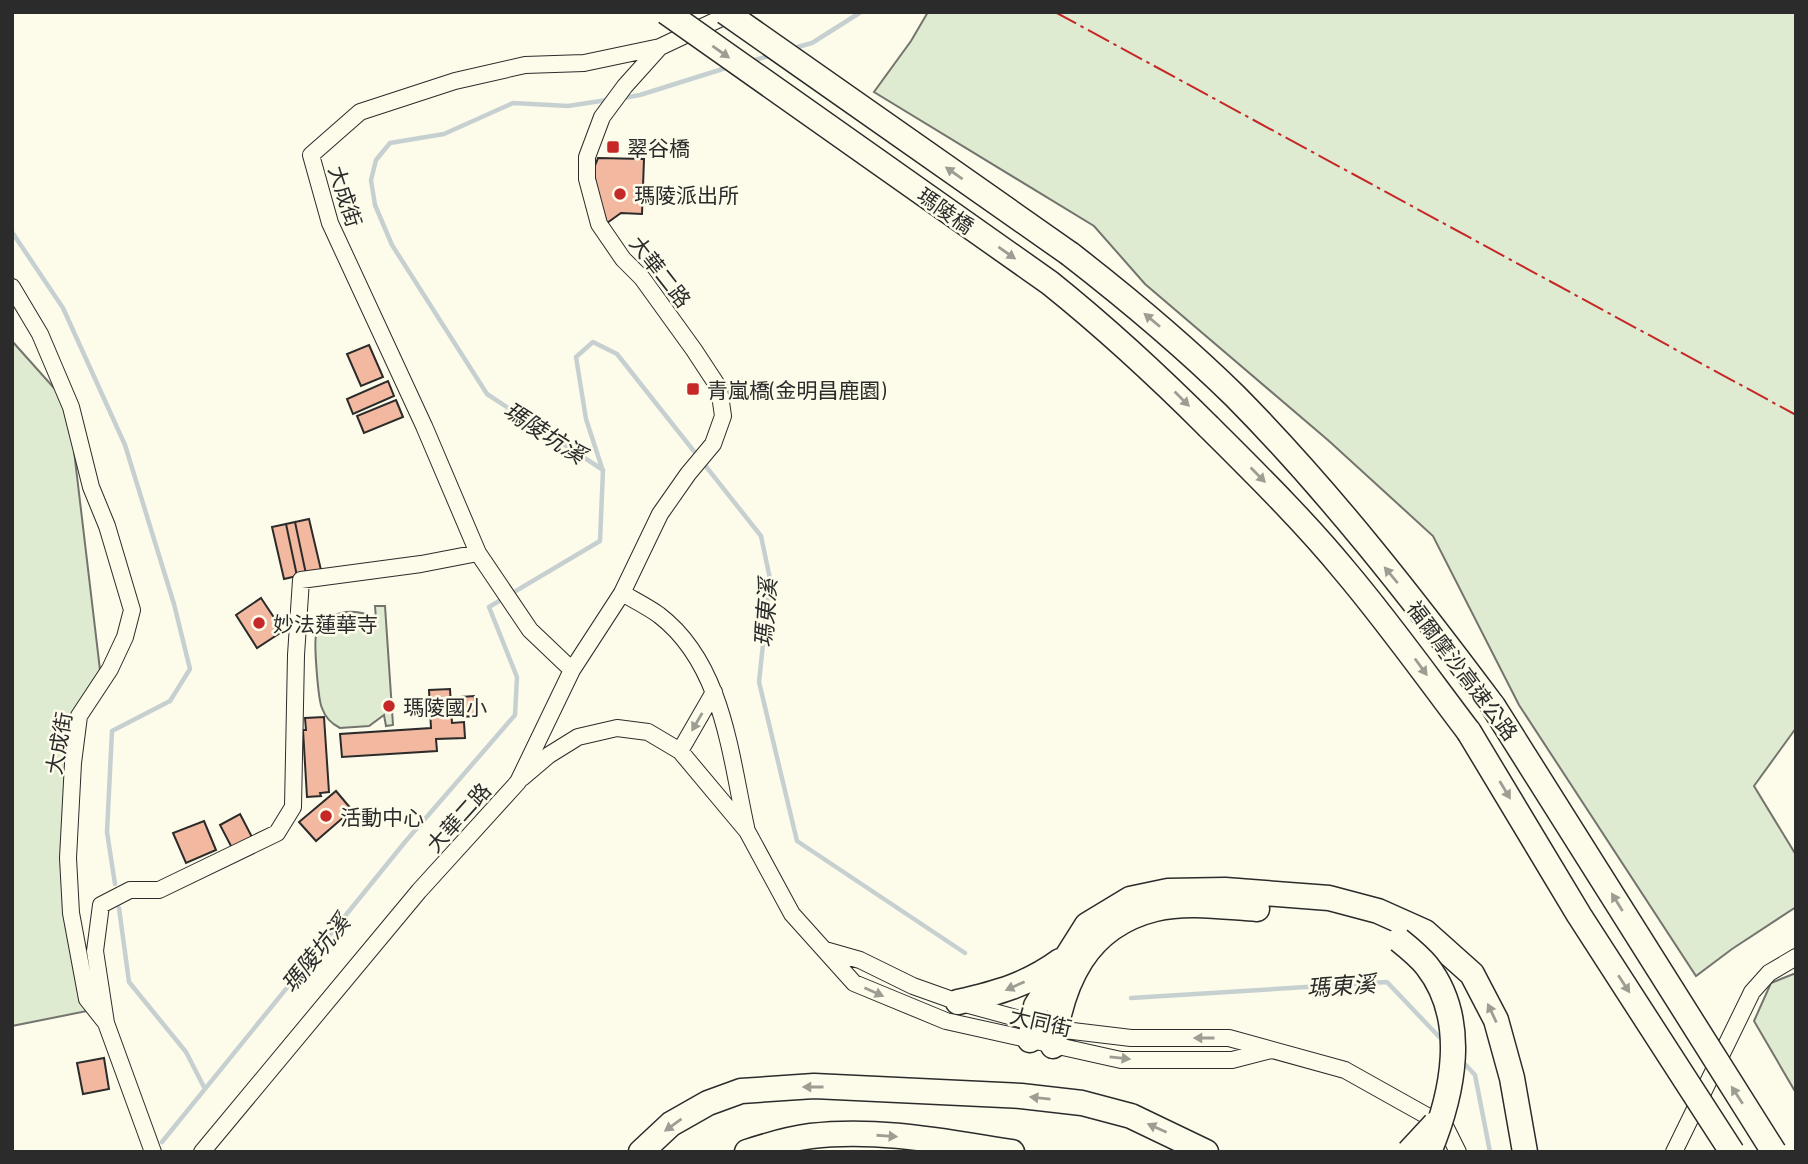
<svg xmlns="http://www.w3.org/2000/svg" width="1808" height="1164" viewBox="0 0 1808 1164" font-family="Barlow,'Noto Sans TC',sans-serif">
<style>
.green{fill:#deebd1;stroke:#74746e;stroke-width:2}
.lines{fill:none;stroke-linecap:round;stroke-linejoin:round}
.stream{stroke:#c7d0d0;stroke-width:4.5}
.building{fill:#f2b8a0;stroke:#2b2b2b;stroke-width:2}
.minor-casing{stroke:#2b2b2b;stroke-width:18}
.highway-casing{stroke:#2b2b2b;stroke-width:27}
.minor{stroke:#fdfbea;stroke-width:16}
.highway{stroke:#fdfbea;stroke-width:24}
.highway-bridge-casing{stroke:#2b2b2b;stroke-width:27;stroke-linecap:butt}
.highway-bridge{stroke:#fdfbea;stroke-width:24}
.power{stroke:#c62828;stroke-width:2;stroke-dasharray:24 5 3.5 5;stroke-linecap:butt}
.oneway{fill:#9e9d94}
.poi-dot{fill:#c62828;stroke:#fdfbea;stroke-width:2.5}
.labels{text-anchor:middle;dominant-baseline:central;stroke-width:5;stroke-linejoin:round;paint-order:stroke}
.poi-label{font-size:21px;fill:#2b2b2b;stroke:#fdfbea;text-anchor:start}
.street-label{font-size:21px;fill:#2b2b2b;stroke:#fdfbea}
.water-label{font-size:23px;font-style:italic;fill:#2b2b2b;stroke:#fdfbea}
</style>
<rect width="100%" height="100%" fill="#fdfbea"/>
<path class="green" d="M928 12H1796V728L1754 786 1796 855V907L1732 949 1696 976 1519 705 1433 536 1329 441 1145 284 1094 226 874 92 911 41Z
M12 341 71 407 74 451 100 670 66 761 61 856 92 1010 12 1026Z
M375 606H385L393 725 386 726 384 715 369 726 340 728C332 724 325 717 322 708 318 700 314 644 316 636 323 610 356 606 376 619Z
M1796 973V1093L1754 1021 1771 983Z"/>
<g class="lines">
<path class="stream" d="M794 48 812 43 861 12
M751 61 772 55
M623 98 640 95 729 67
M12 232 63 308 125 445 174 604 190 669 170 701 112 731 107 832 115 884
M602 468 586 419 576 357 593 342 617 354 761 536 770 579 759 682 797 841 965 953
M119 908 129 982 186 1052 205 1089
M1131 998 1387 982 1444 1042
M1462 1061 1475 1075 1490 1152
M162 1142 405 842 515 715 517 677 489 607 600 541 603 470 487 394 392 245 375 205 371 180 376 160 390 143 444 134 513 103 568 106 607 100"/>
</g>
<path class="building" d="M598 158 644 159 642 214 621 213 607 223 591 176Z
M369 345 383 377 361 386 347 354Z
M388 381 394 396 353 414 347 399Z
M396 400 403 417 364 433 357 416Z
M309 519 321 570 306 574 295 522Z
M295 522 306 574 297 576 286 524Z
M286 524 297 576 284 579 272 527Z
M261 598 283 631 257 648 236 615Z
M450 689 452 723 464 722 465 738 436 739 437 751 342 757 340 734 431 728 429 690Z
M474 696 475 716 462 717 461 697Z
M324 717 329 792 320 793 321 796 307 797 303 730H306L305 718Z
M336 791 352 810 316 841 299 822Z
M240 814 252 837 232 848 220 825Z
M204 821 216 850 186 863 173 833Z
M104 1058 109 1089 83 1094 77 1063Z"/>
<g class="lines">
<defs>
<path id="minor" d="M12 287 40 334 71 407 91 487 107 526 132 610 125 637 110 669 79 716 73 763 68 858 71 913 87 999 106 1023 153 1152
M478 553 530 630 572 670
M622 593C634 600 648 607 659 615 723 664 730 754 746 827
M680 751 714 692
M522 778 549 755 578 737 617 728 648 732 680 751 747 831 792 914 854 983 946 1021 1121 1060H1232L1271 1050
M825 950 860 960 913 986 958 1002 1056 1029 1131 1038H1229L1345 1070 1445 1126 1458 1152
M106 1023 95 951 101 905 130 890H159L277 833 293 807 296 655 301 580 421 564 478 553 424 426 330 223 311 155 360 112 455 81 525 65 584 63 660 47 734 12
M202 1152 419 891 518 782 572 670 622 593 660 514 688 474 713 444 723 416 719 388 694 350 642 278 623 259 599 224 587 179V157L602 117 625 86 660 47
M1674 1152 1752 992 1769 973 1796 957"/>
<path id="highway" d="M1070 254C1128 299 1183 345 1235 396 1329 491 1413 599 1493 706
M1209 427C1256 474 1303 520 1345 571 1389 623 1428 678 1469 732
M958 1002C997 993 1027 985 1060 961
M1030 1040 1036 1006 1087 925 1130 899 1168 891 1225 890 1329 898 1378 911 1425 932 1472 974 1496 1020 1512 1078 1525 1152
M1053 1046C1062 982 1086 926 1155 909 1187 901 1225 907 1257 909
M641 1152 671 1124 708 1103 741 1091 814 1086 1021 1096 1082 1103 1131 1116 1206 1152
M747 1152C768 1145 789 1139 811 1136 878 1128 946 1142 1012 1152"/>
</defs>
<use href="#minor" class="minor-casing"/>
<use href="#highway" class="highway-casing"/>
<use href="#minor" class="minor"/>
<use href="#highway" class="highway"/>
<defs>
<path id="highway-bridge" d="M666 12 1050 283C1106 328 1158 376 1209 427
M725 12 1070 254
M1493 706 1774 1152
M1469 732 1579 915 1732 1152
M1399 940C1409 948 1419 956 1427 966 1469 1020 1453 1094 1429 1152
M1409 1152 1435 1124"/>
</defs>
<use href="#highway-bridge" class="highway-bridge-casing"/>
<use href="#highway-bridge" class="highway-bridge"/>
<path class="power" d="M1055 12 1796 415"/>
</g>
<defs><path id="oneway-solid" d="M-6-.8H1V-3.2L6.5 0L1 3.2V.8H-6Z" transform="scale(1.75)"/></defs>
<g class="oneway">
<use href="#oneway-solid" transform="translate(721 52) rotate(35)"/>
<use href="#oneway-solid" transform="translate(954 173) rotate(-145)"/>
<use href="#oneway-solid" transform="translate(1007 253) rotate(35)"/>
<use href="#oneway-solid" transform="translate(1152 320) rotate(-140)"/>
<use href="#oneway-solid" transform="translate(1182 399) rotate(45)"/>
<use href="#oneway-solid" transform="translate(1258 475) rotate(45)"/>
<use href="#oneway-solid" transform="translate(1391 575) rotate(-130)"/>
<use href="#oneway-solid" transform="translate(1421 667) rotate(54)"/>
<use href="#oneway-solid" transform="translate(697 722) rotate(120)"/>
<use href="#oneway-solid" transform="translate(1505 790) rotate(59)"/>
<use href="#oneway-solid" transform="translate(1617 902) rotate(-122)"/>
<use href="#oneway-solid" transform="translate(1624 984) rotate(57)"/>
<use href="#oneway-solid" transform="translate(1015 986) rotate(156)"/>
<use href="#oneway-solid" transform="translate(874 992) rotate(24)"/>
<use href="#oneway-solid" transform="translate(1492 1013) rotate(-115)"/>
<use href="#oneway-solid" transform="translate(1204 1038) rotate(180)"/>
<use href="#oneway-solid" transform="translate(1120 1058) rotate(6)"/>
<use href="#oneway-solid" transform="translate(813 1087) rotate(-180)"/>
<use href="#oneway-solid" transform="translate(1737 1095) rotate(-123)"/>
<use href="#oneway-solid" transform="translate(1040 1098) rotate(-174)"/>
<use href="#oneway-solid" transform="translate(673 1125) rotate(144)"/>
<use href="#oneway-solid" transform="translate(1157 1128) rotate(-156)"/>
<use href="#oneway-solid" transform="translate(887 1136) rotate(4)"/>
</g>
<g class="poi-dot">
<rect x="606" y="140" width="14" height="14" rx="3.5"/>
<circle cx="620" cy="194" r="7"/>
<rect x="686" y="382" width="14" height="14" rx="3.5"/>
<circle cx="259" cy="623" r="7"/>
<circle cx="389" cy="706" r="7"/>
<circle cx="326" cy="816" r="7"/>
</g>
<g class="labels">
<g class="poi-label">
<text x="627" y="147">翠谷橋</text>
<text x="634" y="194">瑪陵派出所</text>
<text x="707" y="389">青嵐橋(金明昌鹿園)</text>
<text x="273" y="623">妙法蓮華寺</text>
<text x="403" y="706">瑪陵國小</text>
<text x="340" y="816">活動中心</text>
</g>
<g class="street-label">
<text transform="translate(346 196) rotate(72)">大成街</text>
<text transform="translate(946 210) rotate(35)">瑪陵橋</text>
<text transform="translate(661 271) rotate(52)">大華二路</text>
<text transform="translate(1463 670) rotate(53)">福爾摩沙高速公路</text>
<text transform="translate(58 743) rotate(-80)">大成街</text>
<text transform="translate(458 817) rotate(-48)">大華二路</text>
<text transform="translate(1041 1021) rotate(13)">大同街</text>
</g>
<g class="water-label">
<text transform="translate(545 432) rotate(33)">瑪陵坑溪</text>
<text transform="translate(765 613) rotate(-86)">瑪東溪</text>
<text transform="translate(315 953) rotate(-51)">瑪陵坑溪</text>
<text transform="translate(1341 985) rotate(-4)">瑪東溪</text>
</g>
</g>
<rect width="1808" height="1164" fill="none" stroke="#2b2b2b" stroke-width="28"/>
</svg>
